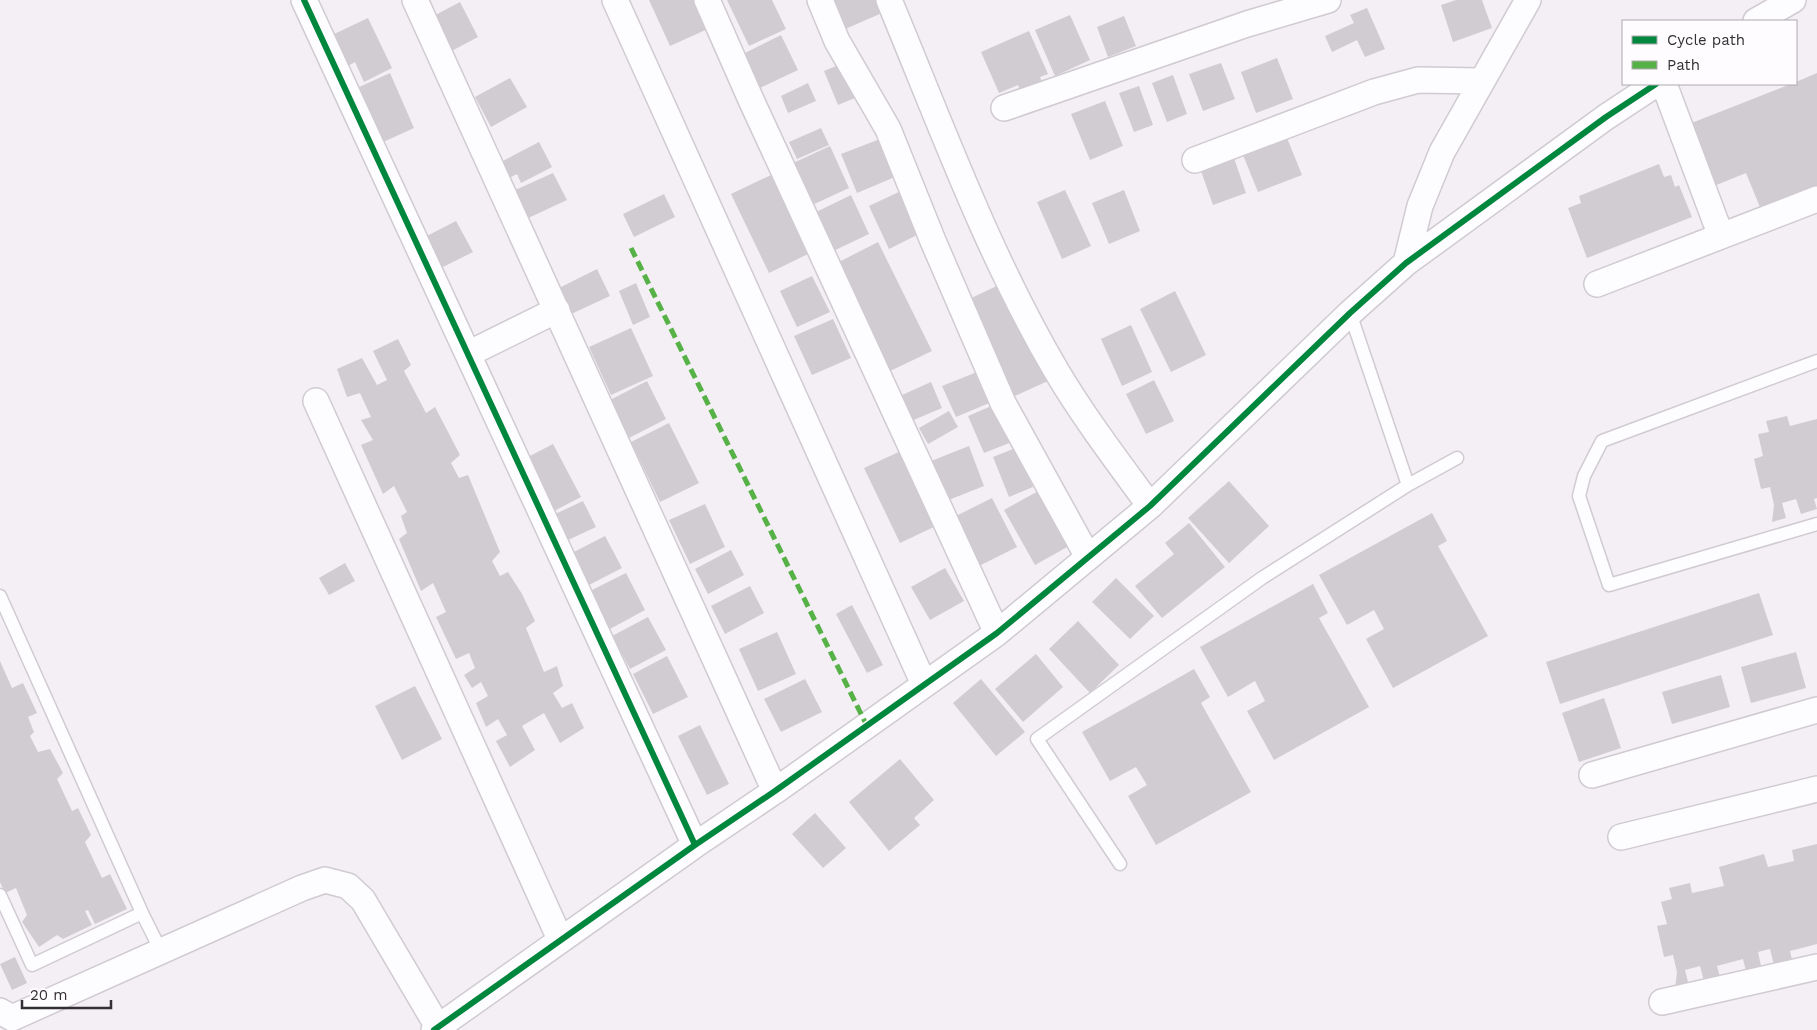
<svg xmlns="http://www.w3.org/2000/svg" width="1817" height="1030" viewBox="0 0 1817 1030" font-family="'Work Sans',sans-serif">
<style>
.building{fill:#d1ccd2}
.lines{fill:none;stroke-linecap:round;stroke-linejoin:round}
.service-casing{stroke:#d0cbd1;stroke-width:15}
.minor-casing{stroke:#d0cbd1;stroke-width:28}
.service{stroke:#fdfcfe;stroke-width:12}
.minor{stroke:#fdfcfe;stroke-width:25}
.quiet{stroke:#56b246;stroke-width:5;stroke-dasharray:10 5;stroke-linecap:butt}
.cycleway-casing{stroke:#fefcff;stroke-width:9}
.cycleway{stroke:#00873e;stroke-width:6}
</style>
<rect width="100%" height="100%" fill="#f4eef5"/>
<path class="building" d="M649 0H697L710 28 670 46Z
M727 0H772L786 29 749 46Z
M830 0H876L882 13 843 30Z
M1456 0H1482L1492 28 1453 42 1441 5Z
M460 2 478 37 444 55 426 20Z
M1367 8 1385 49 1365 57 1357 40 1332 52 1325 36 1354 23 1350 15Z
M1070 15 1090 60 1055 76 1035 30Z
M1124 16 1136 46 1108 57 1097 27Z
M368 18 392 68 364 82 355 62 348 66 330 36Z
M1029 31 1048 74 1040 77 1043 85 1022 94 1018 85 999 93 981 52Z
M781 35 798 70 760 88 743 54Z
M1277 58 1293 99 1256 113 1241 72Z
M1221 63 1235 99 1203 111 1189 74Z
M841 64 855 98 838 105 824 71Z
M390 73 414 128 381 143 357 88Z
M1817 73V191L1762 212 1746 173 1714 186 1689 124 1791 84H1796V82Z
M1173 75 1187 114 1167 122 1152 83Z
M510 78 527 107 491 127 475 97Z
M808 83 816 101 788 113 781 96Z
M1139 86 1153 125 1134 132 1119 93Z
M1105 101 1123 146 1090 160 1071 114Z
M821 128 829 145 797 159 789 142Z
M1285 133 1302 175 1258 192 1241 150Z
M880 139 895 177 857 193 841 154Z
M539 142 552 167 521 183 517 174 507 179 499 163Z
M830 146 849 188 810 206 791 164Z
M1234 158 1246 193 1213 205 1201 171Z
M1659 164 1664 177 1671 175 1675 187 1679 185 1692 217 1587 258 1568 208 1581 203 1579 196Z
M553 173 567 200 526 219 513 191Z
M771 175 808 254 769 273 731 194Z
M903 190 923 232 889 249 869 206Z
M1065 190 1091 246 1062 259 1037 202Z
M1124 190 1140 231 1109 244 1092 203Z
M664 194 675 217 634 237 623 214Z
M851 195 869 234 827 254 808 216Z
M456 221 473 252 439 269 423 238Z
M878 242 932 351 888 372 835 264Z
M597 269 610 296 569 315 557 289Z
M812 276 830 312 797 327 780 291Z
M636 283 650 317 633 325 619 291Z
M1003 283 1048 381 1008 399 963 302Z
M1175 291 1206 355 1171 372 1140 309Z
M833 319 851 358 812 375 794 336Z
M1131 325 1152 372 1122 386 1101 339Z
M631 328 653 376 611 395 589 347Z
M398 339 411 365 404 371 426 413 435 407 460 455 451 463 459 478 468 475 500 552 492 561 500 576 508 572 522 594 535 621 526 628 544 672 557 666 563 686 553 693 562 708 572 703 584 728 560 743 544 713 522 726 535 750 510 767 496 741 507 735 498 719 486 727 476 703 488 696 481 682 472 688 464 675 475 668 469 653 456 659 436 617 446 612 433 583 421 591 399 539 407 533 401 516 407 512 394 486 383 494 361 445 373 440 361 420 371 417 360 393 347 397 337 369 362 358 377 385 387 380 373 351Z
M982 370 994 401 956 417 942 386Z
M1154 380 1174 421 1146 434 1126 394Z
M647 381 666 419 629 438 610 400Z
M931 382 942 408 904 424 893 399Z
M996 404 1012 442 984 453 968 416Z
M949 411 958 427 928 444 919 428Z
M1787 416 1790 426 1817 419V498L1814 499 1817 509 1801 514 1796 499 1782 503 1786 518 1772 522 1774 505 1770 487 1761 489 1754 459 1763 456 1758 434 1769 432 1766 421Z
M669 423 699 483 660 502 631 442Z
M553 444 581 497 554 511 526 458Z
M969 446 984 486 936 505 921 465Z
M1018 447 1033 487 1009 497 993 457Z
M903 450 938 525 900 543 864 468Z
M1229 481 1269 526 1229 563 1188 518Z
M1042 489 1069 546 1035 565 1004 510Z
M992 498 1017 547 975 568 950 519Z
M583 501 596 527 564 542 551 516Z
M705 504 725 547 690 564 669 520Z
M1432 513 1447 541 1438 546 1488 636 1393 688 1366 639 1384 629 1374 610 1347 625 1319 575Z
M1189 523 1225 567 1162 618 1135 586 1174 554 1165 543Z
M605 536 622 568 587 586 570 554Z
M731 550 744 575 708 594 695 569Z
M345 563 355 581 329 595 319 578Z
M945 568 964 601 930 620 911 587Z
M626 573 645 610 610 629 590 591Z
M1116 578 1154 616 1130 639 1092 602Z
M1313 584 1328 613 1319 618 1369 707 1274 760 1247 711 1265 701 1255 681 1228 697 1200 647Z
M750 586 764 613 725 634 711 606Z
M1759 593 1773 635 1560 704 1546 662Z
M852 605 883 665 867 673 836 614Z
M648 617 666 650 630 669 612 636Z
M1078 621 1119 665 1090 693 1049 649Z
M777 632 796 674 758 691 739 649Z
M1796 652 1806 688 1751 703 1741 667Z
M1036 654 1063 687 1023 722 995 689Z
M667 656 688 697 653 714 633 674Z
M0 661 12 688 23 683 37 713 28 717 34 732 30 736 38 752 50 749 63 773 57 779 72 811 78 808 91 835 85 842 102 878 110 874 127 909 95 924 88 910 85 911 92 925 63 939 57 935 39 947 22 922 27 915 16 888 5 893 0 882Z
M1194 669 1210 697 1201 703 1251 792 1156 845 1128 796 1147 785 1136 767 1110 781 1082 732Z
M1721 675 1730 707 1672 724 1662 692Z
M805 679 822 712 781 732 764 699Z
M981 679 1025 732 996 756 953 703Z
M415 686 442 739 402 760 375 706Z
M1604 698 1621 748 1579 762 1562 713Z
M700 725 729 784 707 795 678 736Z
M900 759 934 800 914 818 920 825 889 851 849 802Z
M815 813 846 848 823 868 792 834Z
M1817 844V944L1790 951 1792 960 1774 965 1770 949 1758 952 1761 966 1746 971 1743 959 1717 966 1720 977 1704 981 1700 966 1685 970 1689 986 1675 990 1677 972 1673 955 1664 957 1657 926 1667 924 1661 902 1672 899 1669 888 1690 883 1692 893 1724 886 1719 867 1764 854 1768 867 1794 861 1792 850Z
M15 957 27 983 12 990 0 964Z"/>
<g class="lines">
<defs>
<path id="service" d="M1350 313 1408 485
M1817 361 1602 441 1584 476 1579 496 1609 585 1817 524
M0 596 143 915
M1120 864 1037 739 1262 578 1408 485 1457 458
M0 895 32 965 142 913 161 951"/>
<path id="minor" d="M304 0 695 845
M415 0 775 791
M615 0 924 684
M707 0 752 102 997 633
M820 0 837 41 888 129 933 241 1003 403 1088 557
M889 0C941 125 988 255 1057 372 1085 419 1118 462 1150 506
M1756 21 1793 0
M1664 84 1721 236
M1004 108 1247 24 1328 0
M1195 160 1374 92 1418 80 1482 81
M1406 263 1420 206 1442 152 1528 0
M1597 284 1817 199
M468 354 557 310
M316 401 560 939
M1592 775 1817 710
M1621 837 1817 789
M1662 1002 1817 967
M0 1011 12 1018 302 888 325 880 348 886 363 900 438 1027
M434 1030 695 845 775 791 997 633 1150 506 1350 313 1406 263 1606 117 1656 84"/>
</defs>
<use href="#service" class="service-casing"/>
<use href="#minor" class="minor-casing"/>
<use href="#service" class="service"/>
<use href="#minor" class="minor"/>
<path class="quiet" d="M631 248 867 726"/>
<defs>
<path id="cycleway" d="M304 0 695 845
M434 1030 695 845 775 791 997 633 1150 506 1350 313 1406 263 1606 117 1656 84"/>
</defs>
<use href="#cycleway" class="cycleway-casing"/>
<use href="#cycleway" class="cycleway"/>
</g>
<rect x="1622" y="20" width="175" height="65" fill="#fefcff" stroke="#adaaae"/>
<rect x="1632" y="36" width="25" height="8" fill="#00873e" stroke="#adaaae"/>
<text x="1667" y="45" font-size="15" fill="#332f34">Cycle path</text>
<rect x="1632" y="61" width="25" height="8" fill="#56b246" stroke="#adaaae"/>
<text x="1667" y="70" font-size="15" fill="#332f34">Path</text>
<path d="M22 1000v8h89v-8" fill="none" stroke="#332f34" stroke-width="2.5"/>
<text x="30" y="1000" font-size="15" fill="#332f34" stroke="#fefcff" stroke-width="4" paint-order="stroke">20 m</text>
</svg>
